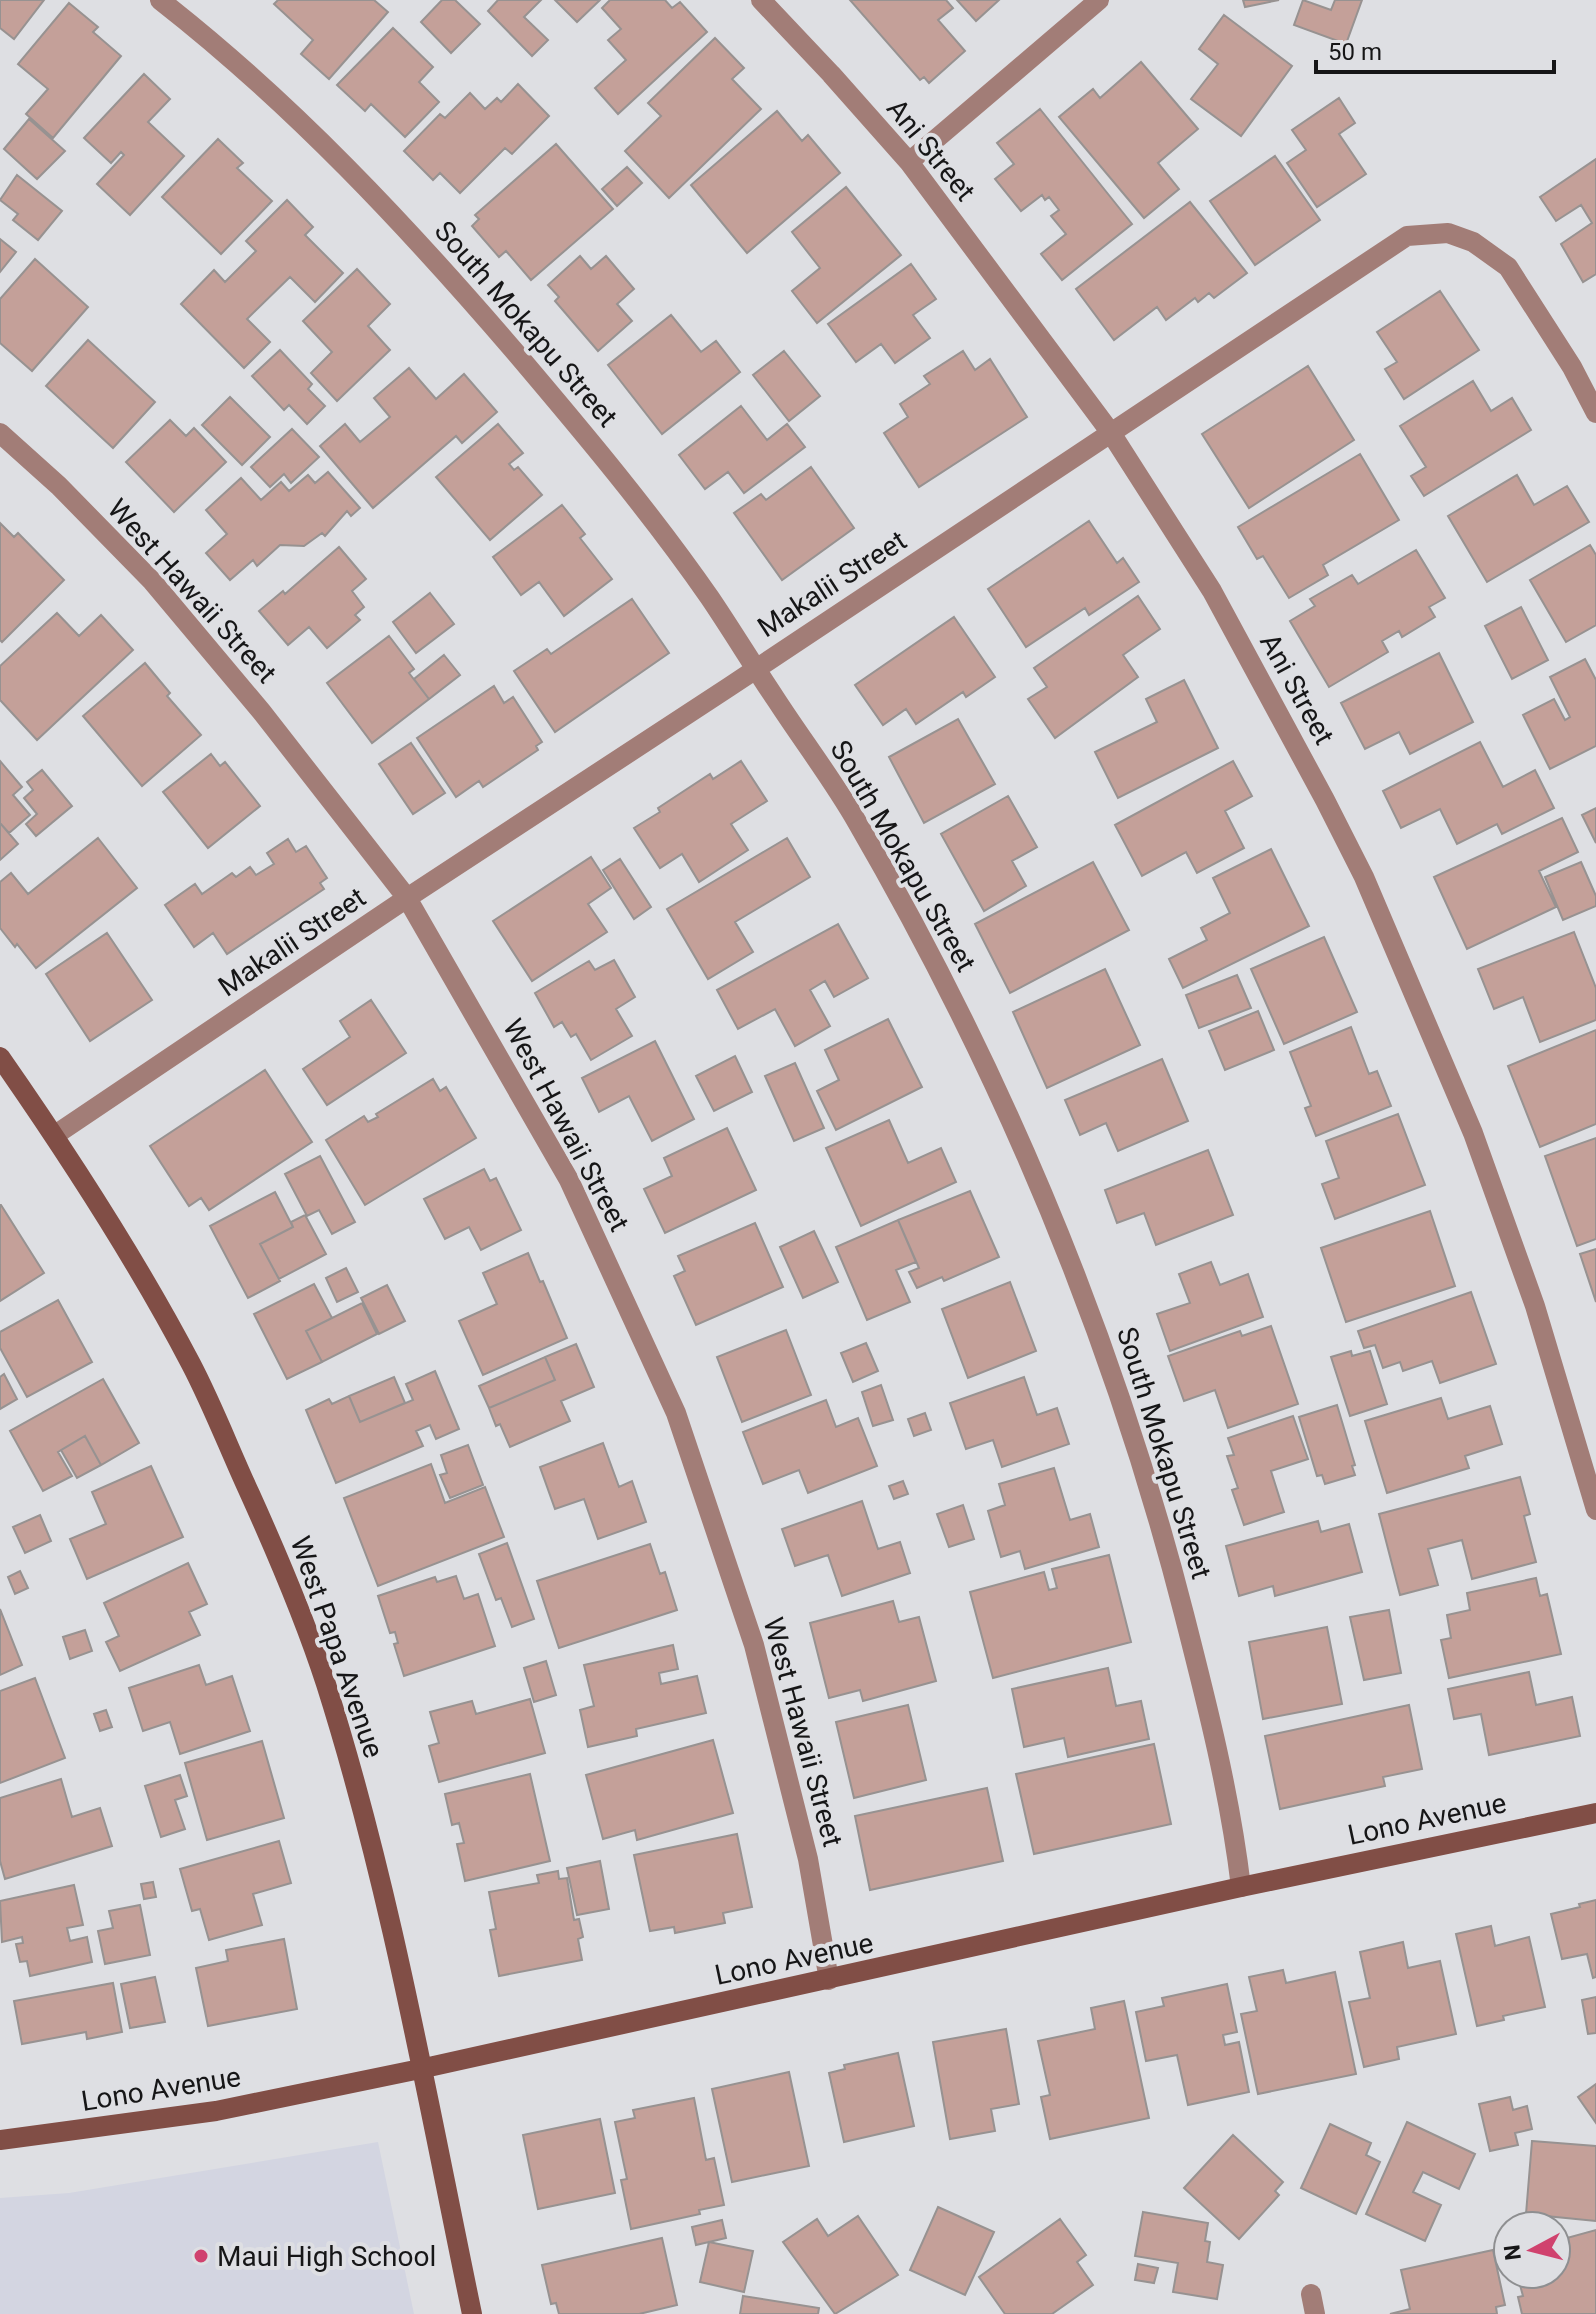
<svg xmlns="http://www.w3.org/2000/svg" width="1596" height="2314" viewBox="0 0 1596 2314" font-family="Roboto,sans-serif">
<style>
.built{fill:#d3d5e1}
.building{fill:#c4a099;stroke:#979291;stroke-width:2}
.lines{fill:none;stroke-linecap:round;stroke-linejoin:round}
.street{stroke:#a27d77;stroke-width:20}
.secondary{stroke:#814e46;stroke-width:20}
.poi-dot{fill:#d0426e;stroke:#dedfe3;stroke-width:3}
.labels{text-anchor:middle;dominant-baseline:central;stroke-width:8;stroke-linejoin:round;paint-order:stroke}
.street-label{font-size:28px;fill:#161617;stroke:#dedfe3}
.poi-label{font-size:28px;fill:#161617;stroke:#dedfe3;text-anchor:start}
</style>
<rect width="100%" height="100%" fill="#dedfe3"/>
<path class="built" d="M378 2142 414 2314H0V2198L69 2193Z"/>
<path class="building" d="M0 0H44L14 39 0 28Z
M278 0H374L388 12 329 79 301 54 313 40 274 4Z
M442 0H455L480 24 451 53 421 22Z
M498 0H541L524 17 548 40 532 56 488 11Z
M555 0H600L577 22Z
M610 0H665L672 8 680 2 707 32 618 114 595 88 626 60 608 40 621 29 602 8Z
M850 0H946L953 8 938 20 965 51 929 83 924 77 920 80Z
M957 0H999L976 21Z
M1243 0H1279L1245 7Z
M1303 0 1331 10 1335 0H1362L1346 44 1294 25Z
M69 3 98 27 93 32 121 56 53 138 26 114 48 89 18 64Z
M1224 15 1292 66 1241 136 1191 99 1218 64 1199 49Z
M393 28 433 67 419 82 439 102 405 137 371 104 365 111 337 85Z
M715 38 744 68 732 79 761 109 669 198 625 151 661 116 648 103Z
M1141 62 1198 129 1158 163 1179 189 1144 218 1059 117 1093 89 1100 98Z
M144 74 170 99 148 122 184 156 130 215 97 184 124 155 121 152 111 163 84 138Z
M518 84 549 116 512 154 505 148 460 193 440 173 433 180 404 151 440 114 445 118 470 93 485 109 497 98 501 102Z
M1339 98 1355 123 1339 134 1366 174 1317 207 1287 163 1306 150 1292 130Z
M1040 109 1132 224 1062 280 1041 254 1066 234 1051 216 1059 210 1049 197 1045 200 1042 195 1021 211 995 179 1014 164 997 143Z
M777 111 802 141 808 135 840 173 747 253 691 185Z
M29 119 65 151 37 179 4 149Z
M218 139 243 163 237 168 272 201 221 254 162 197Z
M556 144 613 209 531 280 506 251 499 257 472 226 479 219 475 215Z
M1275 156 1320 220 1255 265 1210 201Z
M1596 159V274L1583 282 1561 244 1592 223 1581 205 1556 221 1540 197Z
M627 167 642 183 617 206 602 189Z
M17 175 62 211 38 240 13 220 18 214 0 200Z
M846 187 901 255 817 323 792 291 820 268 792 232Z
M287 200 313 227 305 235 343 273 315 302 290 277 247 319 270 342 244 368 181 304 214 270 225 282 256 251 246 241Z
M1190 202 1247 273 1214 298 1209 293 1198 302 1195 298 1166 320 1157 307 1114 340 1076 289Z
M0 239 16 252 0 272Z
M580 256 591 269 606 256 634 289 617 304 632 321 598 351 555 301 559 297 548 285Z
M35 259 88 307 32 371 0 343V299Z
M911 264 936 299 913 315 930 338 895 363 881 344 856 362 828 324Z
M357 269 390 304 368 326 390 350 337 401 311 373 332 352 303 321Z
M1440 291 1479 350 1404 399 1385 369 1397 362 1377 332Z
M671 315 701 352 716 341 740 372 662 434 608 365Z
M88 340 155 402 113 448 46 386Z
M280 350 312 384 308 389 325 406 307 424 289 405 284 410 252 376Z
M784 351 820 396 789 421 753 375Z
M963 351 975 370 990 359 1027 417 919 487 884 433 908 417 900 404 930 384 924 376Z
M1308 366 1354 440 1249 508 1202 434Z
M409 368 436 399 464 374 497 412 462 443 456 436 373 508 320 446 345 424 360 442 390 417 374 398Z
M1473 381 1491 411 1512 398 1531 430 1424 496 1411 476 1426 467 1400 426Z
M230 397 270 437 242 465 202 425Z
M741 406 767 440 787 424 805 447 744 493 728 472 705 489 679 455Z
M170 420 186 436 194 428 226 462 174 512 126 462Z
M498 424 523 453 509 464 514 470 518 467 542 495 490 540 436 477Z
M292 429 319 457 291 483 284 474 270 487 251 467Z
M1360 454 1399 520 1323 565 1328 575 1289 598 1263 556 1257 559 1238 527Z
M811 467 854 528 782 580 734 513 761 494 766 500Z
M328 472 360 508 351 516 347 511 325 536 322 533 304 546 280 545 257 566 253 560 230 580 206 553 227 534 206 510 241 478 261 500 281 482 289 491 308 475 315 483Z
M1517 475 1534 505 1567 486 1589 522 1487 582 1448 516Z
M562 505 585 534 580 538 612 579 564 616 539 582 521 595 493 557Z
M1089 521 1117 563 1123 558 1139 582 1089 615 1085 608 1026 647 988 589Z
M0 523 14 537 18 533 64 580 2 642 0 640Z
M1590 545 1596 555V625L1566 642 1530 580Z
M339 547 366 579 352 591 364 607 355 615 360 620 327 648 309 627 288 645 259 611 283 591 285 594Z
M1416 550 1445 598 1429 607 1435 617 1402 637 1399 631 1382 641 1388 652 1329 687 1290 621 1315 606 1310 599 1352 575 1358 584Z
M430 593 454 624 416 653 393 622Z
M1138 596 1160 629 1123 655 1138 677 1055 738 1028 699 1047 687 1034 668Z
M632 599 669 653 555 732 514 671 547 649 551 654Z
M1521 607 1548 660 1512 679 1485 626Z
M57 613 79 636 101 615 133 650 37 740 0 700V666Z
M954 617 995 677 966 697 963 692 916 724 906 709 883 725 855 685Z
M389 636 414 669 409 673 429 699 372 743 327 683Z
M1439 653 1473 722 1410 754 1399 732 1365 749 1341 703Z
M444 655 460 675 429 699 414 679Z
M1585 659 1596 680V746L1550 769 1523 715 1554 699 1565 720 1570 717 1550 677Z
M145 663 170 693 167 696 201 735 142 786 83 716Z
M1184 680 1218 748 1118 798 1095 752 1157 722 1146 699Z
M494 686 504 703 513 697 542 742 536 746 538 750 483 787 479 781 456 797 417 738Z
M958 719 995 784 924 823 889 757Z
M1480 742 1503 787 1535 770 1554 808 1502 834 1497 824 1457 844 1440 809 1401 828 1383 791Z
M411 743 445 793 413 814 379 764Z
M211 754 220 766 225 762 260 806 208 848 163 792Z
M0 761 22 787 13 795 30 815 9 833 0 823Z
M741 761 767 801 731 824 748 850 699 882 682 854 660 868 634 828 660 812 658 808 710 774 713 779Z
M1233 761 1252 796 1225 811 1244 848 1197 873 1186 852 1142 876 1115 825Z
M42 770 72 806 36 836 26 824 37 814 24 798 33 790 27 782Z
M1008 796 1037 847 1012 861 1026 886 984 911 941 834Z
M1596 808V843L1582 815Z
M1562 818 1578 852 1539 871 1556 907 1467 949 1434 877Z
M0 823 18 844 0 860Z
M98 838 137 888 36 968 17 944 15 947 0 928V882L11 873 28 894Z
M787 838 810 877 735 922 753 952 708 979 667 909Z
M288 839 296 852 306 846 327 878 320 883 324 889 227 954 213 933 194 947 165 905 195 884 202 894 232 873 236 877 250 867 256 875 274 864 267 853Z
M1271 849 1309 926 1183 988 1169 959 1207 940 1201 928 1230 913 1213 878Z
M591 857 611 888 588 904 607 932 532 981 493 921Z
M620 859 651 907 634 919 603 870Z
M1093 862 1129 930 1010 993 975 924Z
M1581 862 1596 896V906L1563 920 1545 877Z
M838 924 868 978 834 997 825 981 810 990 830 1026 795 1046 775 1009 738 1029 717 990Z
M1574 932 1596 988V1020L1540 1042 1523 997 1494 1009 1478 969Z
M107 933 152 1000 90 1041 46 974Z
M1324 937 1357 1012 1284 1044 1251 969Z
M614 960 635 997 616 1009 632 1036 591 1060 576 1034 571 1037 562 1022 554 1027 535 993 589 961 595 970Z
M1105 969 1140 1045 1047 1088 1013 1012Z
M1237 975 1251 1008 1199 1028 1186 995Z
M371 1000 406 1053 327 1105 303 1069 350 1037 340 1021Z
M1258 1011 1274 1050 1225 1070 1209 1031Z
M888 1019 922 1087 836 1130 817 1091 839 1080 825 1050Z
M1351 1027 1369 1074 1377 1071 1391 1106 1316 1136 1305 1108 1311 1106 1290 1052Z
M1596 1030V1124L1540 1147 1508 1066Z
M655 1041 694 1119 652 1141 629 1096 599 1112 582 1078Z
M735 1056 752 1092 714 1111 696 1076Z
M1162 1059 1188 1121 1118 1151 1106 1123 1080 1135 1065 1100Z
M795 1063 824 1128 794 1141 765 1076Z
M265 1070 312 1142 209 1210 201 1198 189 1206 150 1146Z
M433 1079 440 1091 446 1087 476 1138 365 1205 326 1140 364 1116 368 1122 378 1117 376 1114Z
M1398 1114 1425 1185 1335 1219 1322 1184 1339 1178 1326 1141Z
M889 1120 908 1163 941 1148 956 1182 861 1226 826 1148Z
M727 1128 756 1190 665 1233 644 1189 672 1176 664 1158Z
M1596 1138V1239L1577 1246 1545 1156Z
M1208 1150 1233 1215 1156 1245 1144 1213 1117 1223 1105 1190Z
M320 1156 355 1222 332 1234 319 1210 307 1216 285 1174Z
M484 1169 490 1181 496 1178 521 1230 481 1250 469 1227 445 1239 424 1199Z
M970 1191 999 1257 944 1281 942 1277 917 1288 909 1272 919 1268 898 1220Z
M275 1192 293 1227 260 1244 280 1281 248 1298 210 1226Z
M1 1205 44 1273 0 1301V1205Z
M1430 1211 1455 1286 1346 1322 1321 1248Z
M305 1215 326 1254 279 1279 260 1244 293 1227 291 1222Z
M898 1220 916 1262 896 1270 910 1302 867 1320 836 1247Z
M755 1223 783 1287 696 1325 674 1276 685 1271 678 1256Z
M814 1231 838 1282 803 1298 780 1247Z
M1596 1249V1302L1580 1254Z
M528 1253 540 1282 543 1281 567 1338 483 1375 459 1321 497 1304 483 1273Z
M1211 1262 1220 1285 1248 1274 1263 1317 1170 1351 1157 1314 1190 1303 1179 1274Z
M346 1268 358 1292 337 1302 326 1278Z
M1010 1282 1036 1351 968 1378 942 1309Z
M314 1284 332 1318 306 1331 322 1362 287 1379 254 1314Z
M387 1285 405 1321 379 1334 361 1298Z
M1471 1292 1496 1364 1440 1383 1432 1361 1403 1371 1400 1362 1383 1368 1375 1345 1364 1348 1358 1331Z
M58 1300 92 1362 27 1397 0 1348V1332Z
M362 1303 377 1334 322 1362 306 1331Z
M1271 1326 1298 1404 1228 1428 1215 1390 1184 1401 1168 1356 1240 1331 1242 1336Z
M786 1330 811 1395 742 1422 717 1357Z
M866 1343 878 1371 853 1382 841 1353Z
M576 1344 594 1387 561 1401 570 1421 510 1447 500 1424 496 1426 489 1408 555 1380 545 1357Z
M1351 1351 1352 1356 1370 1351 1387 1404 1350 1416 1331 1357Z
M545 1357 555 1380 489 1408 479 1386Z
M435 1371 459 1429 436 1439 430 1425 416 1431 423 1446 336 1483 306 1410 329 1399 332 1404 349 1396 360 1422 413 1400 406 1384Z
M4 1374 17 1399 0 1409V1377Z
M394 1377 405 1403 360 1422 349 1396Z
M1024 1377 1037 1415 1057 1408 1069 1444 1002 1467 993 1440 966 1449 950 1403Z
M103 1379 139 1443 101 1465 85 1436 58 1452 72 1476 43 1491 10 1431Z
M881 1385 893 1420 873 1426 862 1392Z
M1441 1398 1448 1419 1490 1406 1502 1444 1465 1456 1469 1468 1387 1493 1365 1421Z
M826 1400 836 1427 858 1418 877 1466 808 1493 799 1470 763 1484 743 1432Z
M1337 1405 1355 1465 1352 1466 1355 1475 1325 1484 1322 1475 1317 1476 1299 1417Z
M925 1413 931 1430 914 1436 908 1419Z
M1293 1416 1308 1459 1271 1471 1284 1512 1244 1525 1232 1490 1238 1488 1227 1456 1234 1455 1228 1438Z
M85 1436 101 1465 77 1478 61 1450Z
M603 1443 619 1487 632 1481 646 1522 598 1539 584 1499 555 1509 540 1467Z
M468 1445 483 1485 450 1498 440 1475 447 1473 441 1455Z
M431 1464 445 1503 485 1487 504 1537 378 1586 344 1498Z
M151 1466 183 1537 87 1579 70 1539 106 1524 92 1492Z
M1054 1468 1070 1520 1090 1514 1099 1547 1025 1569 1020 1551 1001 1557 988 1511 1005 1505 999 1484Z
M1520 1477 1530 1514 1524 1516 1536 1562 1472 1579 1462 1540 1428 1549 1438 1585 1400 1595 1379 1514Z
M903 1481 908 1494 894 1499 889 1486Z
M862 1501 878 1549 900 1542 910 1573 842 1596 828 1555 795 1566 782 1529Z
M963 1505 974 1539 949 1547 937 1514Z
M40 1515 51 1541 25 1553 13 1527Z
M1318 1521 1321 1532 1349 1524 1362 1572 1275 1596 1273 1586 1239 1596 1226 1546Z
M507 1543 534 1619 512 1627 501 1598 496 1600 479 1554Z
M650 1544 660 1574 665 1572 677 1610 559 1648 537 1581Z
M1109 1555 1131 1642 993 1678 970 1592 1044 1572 1049 1590 1057 1588 1052 1569Z
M188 1563 207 1604 189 1612 200 1635 120 1671 106 1642 119 1636 104 1603Z
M20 1571 28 1588 15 1594 8 1577Z
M456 1576 464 1599 478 1594 495 1646 404 1676 394 1644 398 1643 395 1632 390 1633 378 1596 435 1577 437 1582Z
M1536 1578 1540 1596 1547 1594 1561 1654 1449 1678 1441 1640 1451 1638 1447 1615 1470 1610 1467 1593Z
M893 1601 899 1622 919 1617 936 1681 863 1701 860 1690 829 1698 810 1623Z
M0 1609 22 1665 0 1675Z
M1389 1610 1401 1673 1364 1680 1350 1617Z
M1327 1627 1342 1704 1263 1719 1249 1642Z
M85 1630 92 1651 70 1659 63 1637Z
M673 1645 678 1669 659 1673 661 1684 697 1676 706 1713 636 1729 637 1736 588 1747 580 1710 594 1706 584 1665Z
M546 1661 556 1695 534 1702 524 1668Z
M199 1665 206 1685 232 1676 250 1731 180 1754 170 1722 143 1731 129 1688Z
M1108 1668 1116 1706 1141 1701 1149 1739 1068 1757 1064 1738 1024 1747 1012 1689Z
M1529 1672 1536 1705 1572 1697 1580 1736 1489 1755 1481 1714 1454 1719 1448 1689Z
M35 1678 65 1758 0 1783V1691Z
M530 1699 545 1753 439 1782 429 1746 439 1743 430 1712 472 1701 476 1714Z
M908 1705 926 1780 854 1798 836 1722Z
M1409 1705 1422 1769 1383 1777 1385 1786 1280 1809 1265 1736Z
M106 1710 112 1727 100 1731 94 1714Z
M713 1740 733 1813 637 1840 635 1830 603 1839 586 1775Z
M262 1741 284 1818 207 1840 185 1763Z
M1154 1744 1171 1824 1034 1854 1016 1774Z
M530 1774 550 1861 465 1881 457 1844 464 1843 459 1823 452 1825 445 1794Z
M180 1775 187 1796 175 1800 185 1829 161 1837 145 1786Z
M61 1779 72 1817 100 1808 112 1846 5 1879 0 1861V1798Z
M987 1788 1003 1861 870 1890 855 1816Z
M737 1834 752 1907 723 1913 725 1923 675 1933 674 1927 650 1931 634 1855Z
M279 1841 291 1883 253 1894 262 1925 209 1940 200 1909 192 1911 180 1869Z
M600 1861 609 1909 577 1915 567 1868Z
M558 1871 559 1879 567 1878 574 1920 579 1919 583 1937 578 1939 582 1960 499 1976 490 1930 496 1929 489 1892 539 1883 537 1875Z
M153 1882 156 1897 144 1899 141 1884Z
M74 1885 83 1925 67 1928 70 1941 87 1937 92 1962 30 1976 27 1961 20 1962 16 1944 23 1943 22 1937 2 1942 0 1901Z
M1596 1900V1977L1593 1978 1587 1954 1562 1959 1551 1914 1580 1907 1579 1904Z
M140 1905 150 1955 105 1964 98 1931 113 1928 109 1911Z
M1491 1926 1495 1946 1529 1937 1545 2007 1503 2016 1504 2020 1477 2026 1456 1934Z
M284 1939 297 2009 208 2026 196 1968 228 1961 226 1950Z
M1403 1942 1408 1968 1440 1961 1456 2034 1397 2047 1399 2059 1364 2067 1349 2002 1370 1998 1360 1952Z
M1283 1970 1286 1983 1335 1972 1356 2074 1258 2094 1241 2014 1257 2011 1249 1977Z
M155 1977 165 2022 130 2028 121 1984Z
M113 1983 122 2032 87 2039 86 2032 22 2044 14 2001Z
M1227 1984 1237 2032 1223 2035 1225 2045 1239 2042 1249 2092 1188 2105 1177 2055 1146 2061 1136 2012 1164 2006 1162 1998Z
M1596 1997V2033L1588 2034 1582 2000Z
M1124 2001 1149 2118 1050 2139 1041 2097 1050 2095 1038 2041 1095 2029 1091 2008Z
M1006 2029 1019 2104 991 2109 995 2131 950 2139 933 2042Z
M898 2053 914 2126 844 2142 829 2073 845 2069 844 2065Z
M789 2072 809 2166 732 2182 712 2089Z
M1596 2084V2123L1578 2097Z
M1510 2097 1513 2110 1527 2106 1532 2129 1515 2133 1518 2145 1490 2151 1479 2104Z
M694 2098 706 2160 714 2158 724 2205 699 2210 700 2214 631 2229 621 2180 627 2179 615 2122 635 2118 633 2110Z
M600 2119 615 2193 538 2209 523 2135Z
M1407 2122 1475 2154 1459 2189 1423 2172 1413 2192 1441 2205 1425 2241 1366 2214Z
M1330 2124 1371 2143 1366 2155 1380 2162 1356 2214 1301 2188Z
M1233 2135 1283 2182 1275 2191 1279 2195 1239 2239 1184 2188Z
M1532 2141 1596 2146V2221L1526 2214Z
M938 2207 994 2232 965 2295 910 2270Z
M1143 2212 1208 2223 1205 2241 1210 2242 1207 2262 1223 2265 1217 2299 1173 2292 1178 2263 1135 2256Z
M858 2216 898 2275 835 2314 783 2242 817 2219 828 2236Z
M1060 2219 1086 2255 1077 2262 1093 2285 1052 2314H1005L979 2277Z
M722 2220 726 2238 696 2245 692 2227Z
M1596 2230V2314H1522L1518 2297 1523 2296 1517 2274H1556V2241Z
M662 2238 677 2305 639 2314H559L556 2303 551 2304 542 2265Z
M709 2242 753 2251 744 2292 700 2282Z
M1493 2250 1505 2305 1496 2307 1497 2314H1390L1410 2309 1401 2270Z
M1138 2264 1158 2268 1154 2283 1135 2280Z
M743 2296 819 2308 818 2314H740Z"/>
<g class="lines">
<path class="street" d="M160 0C292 103 407 226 516 353 583 432 651 513 710 598 733 632 754 667 777 701 803 741 833 780 857 822 1001 1070 1113 1336 1184 1614 1207 1704 1230 1794 1241 1887
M761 0 831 74 909 162 1111 433 1212 591 1325 800 1364 877 1473 1133 1535 1306 1596 1510
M909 162 1099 0
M0 433 59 486 152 581 261 711 407 898 569 1180 676 1413 754 1645 808 1859 829 1980
M55 1135 407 898 729 687 1407 236 1448 233 1473 242 1508 267 1572 367 1596 413
M1311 2294 1315 2314"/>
<path class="secondary" d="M0 1057C69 1156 135 1257 191 1364 213 1406 230 1451 250 1494 278 1556 305 1619 326 1684 391 1889 428 2103 472 2314
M0 2140 216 2111 420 2069 1241 1887 1596 1813"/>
</g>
<circle class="poi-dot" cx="201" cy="2256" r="8"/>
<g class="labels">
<g class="street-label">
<text transform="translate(931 150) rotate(51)">Ani Street</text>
<text transform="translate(526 324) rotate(49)">South Mokapu Street</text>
<text transform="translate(832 584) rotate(-33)">Makalii Street</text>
<text transform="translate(192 591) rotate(48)">West Hawaii Street</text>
<text transform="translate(1297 689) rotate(61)">Ani Street</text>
<text transform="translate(903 856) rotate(60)">South Mokapu Street</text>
<text transform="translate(292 942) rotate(-34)">Makalii Street</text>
<text transform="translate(566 1125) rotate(62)">West Hawaii Street</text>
<text transform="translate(1164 1453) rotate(73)">South Mokapu Street</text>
<text transform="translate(337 1647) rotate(71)">West Papa Avenue</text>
<text transform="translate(803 1732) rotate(75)">West Hawaii Street</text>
<text transform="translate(1427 1819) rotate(-12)">Lono Avenue</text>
<text transform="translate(794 1959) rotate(-12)">Lono Avenue</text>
<text transform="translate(161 2089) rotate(-9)">Lono Avenue</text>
</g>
<g class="poi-label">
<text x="217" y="2256">Maui High School</text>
</g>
</g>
<g transform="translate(1532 2250) rotate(263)"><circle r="38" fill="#dedfe3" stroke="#8e8f91" stroke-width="2"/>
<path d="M0-6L14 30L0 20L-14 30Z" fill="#d0426e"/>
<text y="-12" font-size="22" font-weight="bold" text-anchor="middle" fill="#161617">N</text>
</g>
<path d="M1316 60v12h238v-12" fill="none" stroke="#161617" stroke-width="4"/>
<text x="1328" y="60" font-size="24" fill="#161617" stroke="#dedfe3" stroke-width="6" paint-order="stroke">50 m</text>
</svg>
